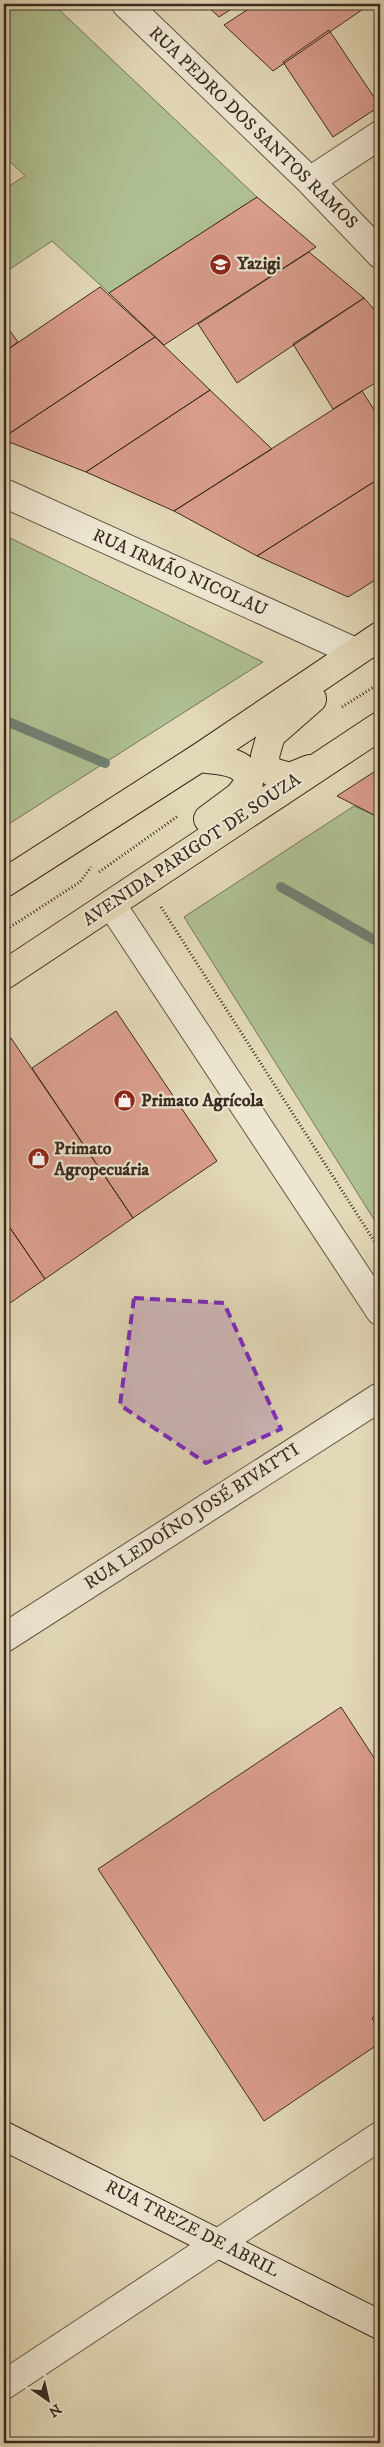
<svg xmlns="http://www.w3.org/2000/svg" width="384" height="2447" viewBox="0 0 384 2447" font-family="'IM FELL DW Pica',serif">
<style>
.green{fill:#afc092;stroke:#74765a}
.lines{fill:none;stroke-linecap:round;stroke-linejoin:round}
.stream{stroke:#718174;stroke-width:10}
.building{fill:#da9e8d;stroke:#3a2b21}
.street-casing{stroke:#645647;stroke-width:30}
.secondary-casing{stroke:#3a2b21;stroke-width:30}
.primary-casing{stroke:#3a2b21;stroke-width:30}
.path{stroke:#3a2b21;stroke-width:3;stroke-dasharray:1 2.5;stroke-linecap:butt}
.street{stroke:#ede6d1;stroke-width:28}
.secondary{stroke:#ede6d1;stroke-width:28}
.primary{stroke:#e3d9b8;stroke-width:28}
.marked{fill:#7b2cbf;fill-opacity:0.2;stroke:#7b2cbf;stroke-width:4;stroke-dasharray:10 6;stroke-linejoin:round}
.labels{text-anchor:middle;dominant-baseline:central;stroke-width:4.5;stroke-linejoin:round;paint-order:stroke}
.street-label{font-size:18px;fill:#3a2b21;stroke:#ede6d1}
.poi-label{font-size:18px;font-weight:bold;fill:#3a2b21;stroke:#ede6d1;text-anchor:start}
</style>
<rect width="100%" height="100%" fill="#e3d9b8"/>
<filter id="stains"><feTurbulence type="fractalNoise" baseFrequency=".004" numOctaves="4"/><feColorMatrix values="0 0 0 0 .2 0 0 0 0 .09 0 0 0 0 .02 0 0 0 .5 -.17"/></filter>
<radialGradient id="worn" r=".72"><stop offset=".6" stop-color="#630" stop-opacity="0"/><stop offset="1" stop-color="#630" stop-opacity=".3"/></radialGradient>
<path class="green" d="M4 4H53L257 197 109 293 52 241 4 273V189L25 176 4 156Z
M4 535 263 662 4 827Z
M354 806 380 818V1229L184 917Z"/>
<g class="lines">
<path class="stream" d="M4 720 105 763
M281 887 380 943"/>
</g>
<path class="building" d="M205 4H239L219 17Z
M256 4H364L366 7 273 71 224 25Z
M329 30 380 106 333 137 283 62Z
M257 197 316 247 164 345 109 293Z
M309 252 364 298 237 383 198 324Z
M100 287 155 337 4 437V352Z
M364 298 380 316V380L333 409 293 344Z
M4 323 18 342 4 352Z
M155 337 210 390 86 472 4 440V437Z
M210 390 272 449 174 511 86 472Z
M362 391 380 419V478L257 556 174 511Z
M380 478V577L348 597 257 556Z
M380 768V818L337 796Z
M116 1011 217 1161 133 1218 32 1068Z
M11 1038 133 1218 45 1279 4 1219V1043Z
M4 1219 45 1279 4 1307Z
M341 1707 380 1767V2012L372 2018 380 2032V2043L264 2121 98 1869Z"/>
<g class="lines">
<defs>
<path id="street" d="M126 4 310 181 380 254
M310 181 380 135
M4 493 355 652
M111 904 380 1311
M4 1638 380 1397
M4 2385 380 2136"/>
<path id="secondary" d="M4 2136 380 2325"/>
<path id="primary" d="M199 758C218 761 247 759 249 783L239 796 208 819
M310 769 290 777 272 772 266 765 265 756 271 735 312 699
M4 883 199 758 380 636
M4 975 380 726"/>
</defs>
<use href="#street" class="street-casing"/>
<use href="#secondary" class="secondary-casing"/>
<use href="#primary" class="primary-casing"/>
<path class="path" d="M342 707 380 683
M99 872 178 816
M161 907 378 1247
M4 931 80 882 91 867"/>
<use href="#street" class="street"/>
<use href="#secondary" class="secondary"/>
<use href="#primary" class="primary"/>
</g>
<path class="marked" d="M134 1298 224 1303 281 1429 206 1463 120 1405Z"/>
<defs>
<symbol id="school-disc" viewBox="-11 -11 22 22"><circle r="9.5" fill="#8f2418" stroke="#ede6d1"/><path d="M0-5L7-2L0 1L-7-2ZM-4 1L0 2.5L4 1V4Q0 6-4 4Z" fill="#fff"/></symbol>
<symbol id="shop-disc" viewBox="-11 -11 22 22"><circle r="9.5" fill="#8f2418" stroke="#ede6d1"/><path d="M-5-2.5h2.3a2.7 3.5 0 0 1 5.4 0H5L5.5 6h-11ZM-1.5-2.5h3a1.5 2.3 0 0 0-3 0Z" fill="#fff"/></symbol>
</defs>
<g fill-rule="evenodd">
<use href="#school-disc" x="208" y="252" width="25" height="25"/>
<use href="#shop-disc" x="112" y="1088" width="25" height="25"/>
<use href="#shop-disc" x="26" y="1146" width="25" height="25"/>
</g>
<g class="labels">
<g class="street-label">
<text transform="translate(253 128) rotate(44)">RUA PEDRO DOS SANTOS RAMOS</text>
<text transform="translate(180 573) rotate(24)">RUA IRMÃO NICOLAU</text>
<text transform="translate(192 850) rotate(-34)">AVENIDA PARIGOT DE SOUZA</text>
<text transform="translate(192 1517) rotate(-33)">RUA LEDOÍNO JOSÉ BIVATTI</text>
<text transform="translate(192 2229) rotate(27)">RUA TREZE DE ABRIL</text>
</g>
<g class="poi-label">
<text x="237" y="264">Yazigi</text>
<text x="141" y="1101">Primato Agrícola</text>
<text x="54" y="1149">Primato<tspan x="54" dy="21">Agropecuária</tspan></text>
</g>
</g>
<rect width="384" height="2447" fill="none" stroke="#e3d9b8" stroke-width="20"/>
<rect x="5" y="5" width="374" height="2437" fill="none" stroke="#3a2b21" stroke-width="2.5"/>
<rect x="10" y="10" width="364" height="2427" fill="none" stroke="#3a2b21"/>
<g transform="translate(48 2400) rotate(146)" stroke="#ede6d1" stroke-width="4" paint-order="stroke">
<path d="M0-4L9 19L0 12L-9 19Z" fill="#3a2b21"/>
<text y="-8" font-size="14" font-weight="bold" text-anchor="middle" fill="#3a2b21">N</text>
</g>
<rect width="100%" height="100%" filter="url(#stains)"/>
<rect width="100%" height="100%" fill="url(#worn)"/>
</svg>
